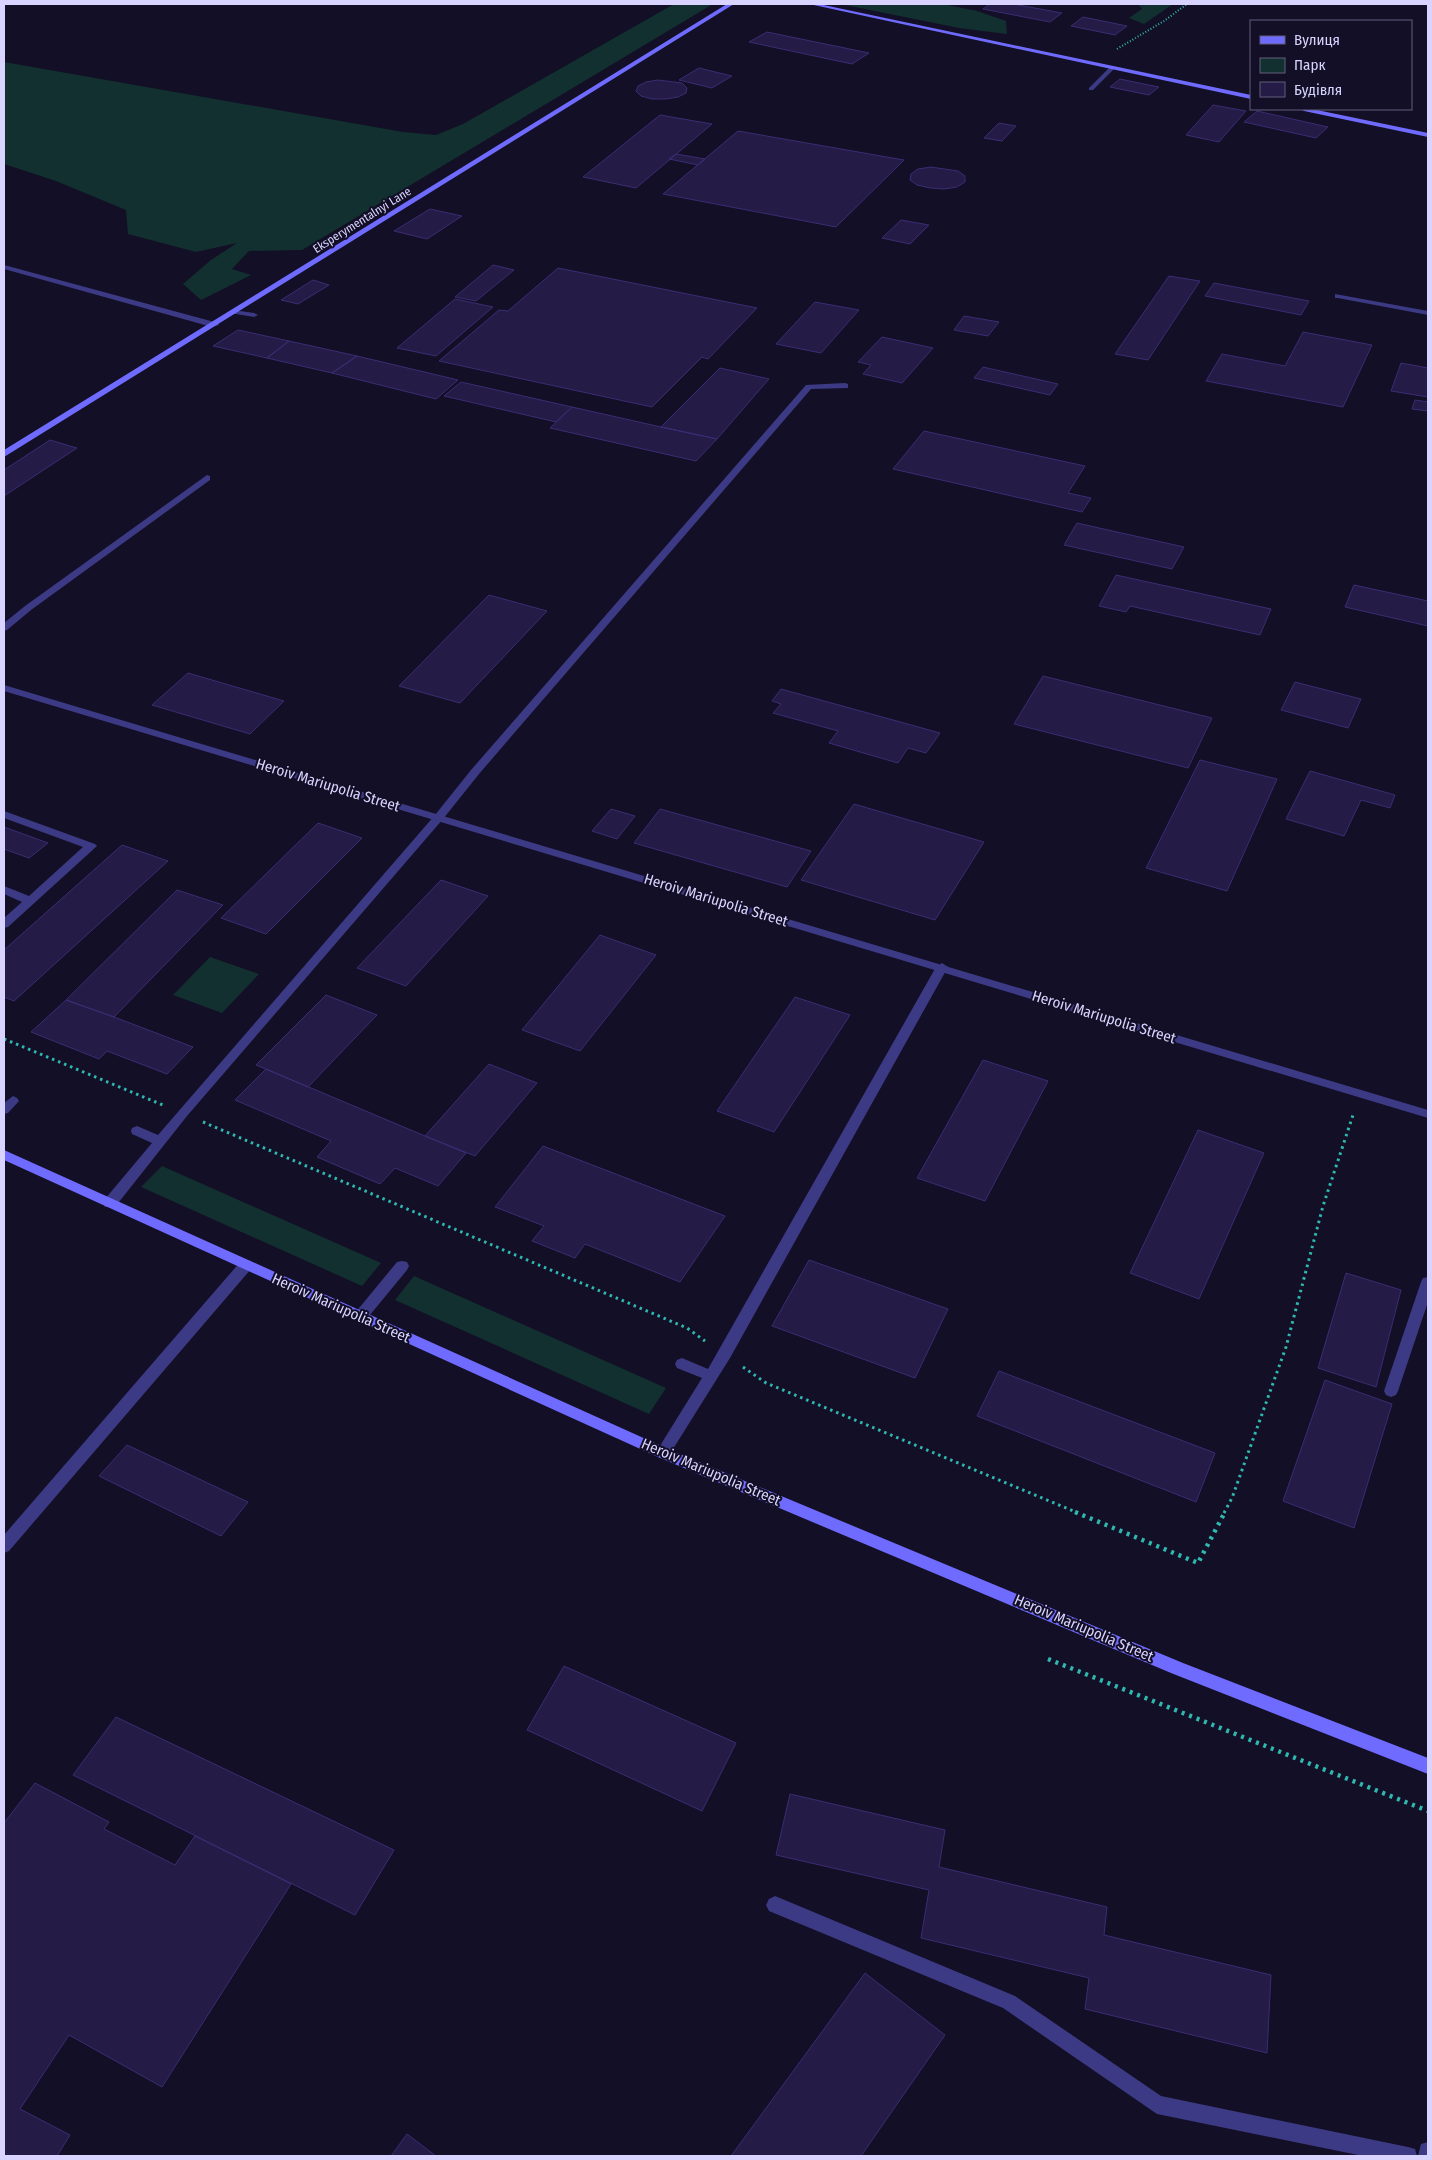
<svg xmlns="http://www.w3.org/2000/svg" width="1432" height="2160" viewBox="0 0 1432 2160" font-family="'Fira Sans Condensed',sans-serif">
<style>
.green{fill:#12302f}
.building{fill:#241b47;stroke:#3b2d73}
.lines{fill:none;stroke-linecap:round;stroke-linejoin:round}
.path-far2{stroke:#2fb8b0;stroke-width:2;stroke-dasharray:1 2;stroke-linecap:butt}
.path-far1{stroke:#2fb8b0;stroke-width:3;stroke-dasharray:2.5 4;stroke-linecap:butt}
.path{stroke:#2fb8b0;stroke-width:4.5;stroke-dasharray:3 5;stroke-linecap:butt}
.lane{fill:#3d3a85;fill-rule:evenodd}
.street{fill:#3d3a85;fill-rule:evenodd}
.secondary{fill:#6f6bff;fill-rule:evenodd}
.labels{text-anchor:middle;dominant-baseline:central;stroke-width:4;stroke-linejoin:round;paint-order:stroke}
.far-street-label{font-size:12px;fill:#d9d4ff;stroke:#130f26}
.street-label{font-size:15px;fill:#d9d4ff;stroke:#130f26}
</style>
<rect width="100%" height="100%" fill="#130f26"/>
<path class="green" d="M674 4H713L302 250 249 251 232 269 251 275 201 300 183 284 211 260 237 243 196 252 128 234 126 210 56 181 4 164V62L403 132 436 135 463 124Z
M840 4H943L977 11 1006 21 1007 34 959 28Z
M1138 4H1173L1144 24 1129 18 1142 9Z
M210 957 259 974 222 1013 173 995Z
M162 1166 381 1263 362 1286 141 1187Z
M414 1276 666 1388 649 1414 395 1300Z"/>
<path class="building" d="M990 4H1013L1062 13 1050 22 983 9Z
M1083 17 1127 26 1115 35 1071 26Z
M767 32 869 53 852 64 749 42Z
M699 68 732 76 712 88 679 80Z
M1120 79 1139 83 1159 87 1149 95 1110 87Z
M658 80 682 83 687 88 686 93 678 97 666 99H652L641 96 636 91 638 86 646 82Z
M1213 105 1246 111 1219 142 1186 135Z
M1257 111 1328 127 1316 138 1244 122Z
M660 115 712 124 636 188 583 177Z
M999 123 1016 126 1002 141 984 138Z
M738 131 904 160 836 227 663 194Z
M676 154 705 159 698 165 669 159Z
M931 167 958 171 965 176V182L957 187 944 189 930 188 917 185 910 180 911 174 918 169Z
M430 209 462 216 427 239 394 231Z
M901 220 929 225 910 244 882 238Z
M493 265 514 270 476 301 455 297Z
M558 268 757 308 708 359 702 357 652 407 439 361 499 310 508 311Z
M1169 276 1200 281 1148 360 1115 354Z
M313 280 329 285 298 304 281 300Z
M1214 283 1309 301 1301 315 1205 296Z
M455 299 493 307 436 356 397 348Z
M815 302 859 310 821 353 776 344Z
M964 316 999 322 988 336 954 330Z
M238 330 289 341 267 358 213 346Z
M1303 332 1372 345 1343 407 1206 381 1222 354 1285 366Z
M882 337 933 348 902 383 863 374 871 365 858 362Z
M289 341 357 356 332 373 267 358Z
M357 356 458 380 436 399 332 373Z
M1401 363 1428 368V397L1391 391Z
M983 367 1058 384 1050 395 974 378Z
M720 368 769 379 717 439 661 427Z
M461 382 572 407 556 422 444 396Z
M1415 400 1428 402V411L1412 409Z
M572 407 661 427 717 439 696 461 550 428Z
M924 431 1085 466 1068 493 1091 498 1082 512 893 469Z
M50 440 77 448 4 496V470Z
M1077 523 1184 547 1172 569 1064 545Z
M1116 575 1271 609 1260 635 1130 606 1126 612 1099 606Z
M1354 585 1428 601V626L1345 607Z
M489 595 547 611 460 703 399 686Z
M188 673 284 701 250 734 152 705Z
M1043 676 1212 718 1188 768 1014 724Z
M1295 682 1361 699 1348 728 1281 710Z
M781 689 940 733 926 753 908 748 898 763 829 743 838 731 773 713 781 704 772 701Z
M1200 760 1277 779 1227 891 1146 868Z
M1310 771 1395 795 1390 808 1361 800 1344 836 1286 819Z
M854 804 984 842 935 920 801 880Z
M611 809 635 816 617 839 592 831Z
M660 809 811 851 787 887 634 843Z
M318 823 362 838 266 934 221 918Z
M4 827 48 843 29 858 4 849Z
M122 845 168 861 14 1001 4 997V950Z
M441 880 488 896 406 986 357 968Z
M177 890 223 905 114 1017 66 1000Z
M600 935 656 955 580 1051 522 1030Z
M326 995 377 1015 308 1087 256 1065Z
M795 997 850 1015 774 1132 717 1111Z
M66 1000 114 1017 193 1047 167 1074 107 1051 99 1059 31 1032Z
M983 1060 1048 1081 985 1201 917 1178Z
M489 1064 537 1083 475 1156 425 1136Z
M266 1069 425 1136 466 1153 438 1186 395 1168 380 1184 317 1157 331 1141 235 1100Z
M1198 1130 1264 1153 1199 1299 1130 1273Z
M543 1146 725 1216 680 1282 585 1244 575 1258 532 1241 544 1226 495 1207Z
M809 1260 948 1309 915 1378 772 1326Z
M1346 1273 1401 1290 1376 1387 1318 1368Z
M999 1371 1215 1453 1196 1502 977 1416Z
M1325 1380 1392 1404 1354 1528 1283 1501Z
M127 1445 248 1502 221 1536 99 1476Z
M564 1666 736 1743 702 1811 527 1730Z
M116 1717 394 1850 355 1915 73 1775Z
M35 1783 109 1822 104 1829 175 1865 195 1836 291 1884 162 2087 69 2035 20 2109 70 2135 57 2156H4V1823Z
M790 1794 945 1830 939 1867 1107 1907 1104 1935 1271 1975 1267 2053 1085 2009 1089 1978 921 1938 929 1890 776 1855Z
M865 1973 945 2035 861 2156H731Z
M407 2134 436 2156H391Z"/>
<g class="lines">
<path class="path-far2" d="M1117 49 1164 21 1187 4"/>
<path class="path-far1" d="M4 1039 163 1105
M203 1122 687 1328 705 1341
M743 1367 766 1383 1078 1513
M1224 1513 1232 1498 1286 1347 1323 1206 1354 1112"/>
<path class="path" d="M1075 1512 1198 1563 1225 1512
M1048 1659 1428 1811"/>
<path class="lane" d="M1110 67 1115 68 1093 90H1089V88Z
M4 265 218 323 219 325 212 327 4 269Z
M1335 294 1428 311V315L1338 298H1335Z
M233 310 254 313 258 315 254 317 236 314H233Z
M845 383 848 384V388L811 389 479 774 443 819 187 1116 115 1207H105L103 1203 105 1199 152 1143 132 1134 131 1131 132 1128 137 1126 158 1135 435 815 471 770 806 385Z
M207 475 210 476V480L31 610 7 630 4 631V623L25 606Z
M4 811 95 844 97 846 8 927 4 928V918L22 902 4 894V886L29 896 83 847 4 818Z
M942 963 948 967 730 1358 668 1457 663 1459 658 1457 656 1453 658 1449 702 1378 677 1368 675 1364 677 1360 682 1358 708 1369 936 967Z
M13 1096 17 1098 19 1101 8 1113 4 1114V1103Z
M246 1260 251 1261 253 1265 251 1269 9 1551 4 1553V1535L241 1261Z
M402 1261 407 1262 409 1266 407 1270 365 1321 360 1322 355 1321 353 1317 355 1313 397 1262Z
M1428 1277V1302L1398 1391 1396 1395 1391 1397 1386 1395 1384 1391 1421 1282 1423 1278Z
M775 1896 1015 1996 1161 2096 1408 2147 1415 2149 1417 2156H1363L1157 2114 1003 2008 769 1911 766 1905 769 1899Z"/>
<path class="street" d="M4 685 1428 1110V1118L4 691Z
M1428 2142V2156H1418L1421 2144Z"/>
<path class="secondary" d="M727 4H734L4 457V450Z
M809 4H819L1251 95V99Z
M1301 109H1312L1428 133V137L1304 111Z
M4 1150 668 1449 1183 1663 1428 1758V1774L1171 1673 658 1457 4 1160Z"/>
</g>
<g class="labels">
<g class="far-street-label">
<text transform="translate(362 220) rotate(-32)">Eksperymentalnyi Lane</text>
</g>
<g class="street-label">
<text transform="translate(328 785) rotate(17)">Heroiv Mariupolia Street</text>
<text transform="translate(716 900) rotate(17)">Heroiv Mariupolia Street</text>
<text transform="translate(1104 1017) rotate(17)">Heroiv Mariupolia Street</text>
<text transform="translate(341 1308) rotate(24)">Heroiv Mariupolia Street</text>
<text transform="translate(711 1472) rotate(23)">Heroiv Mariupolia Street</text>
<text transform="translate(1084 1628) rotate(23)">Heroiv Mariupolia Street</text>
</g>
</g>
<rect width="1432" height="2160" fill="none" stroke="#d9d4ff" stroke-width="10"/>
<rect x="1250" y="20" width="162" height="90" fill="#130f26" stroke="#625e7d"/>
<rect x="1260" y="36" width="25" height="8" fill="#6f6bff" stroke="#625e7d"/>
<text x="1294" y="45" font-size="15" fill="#d9d4ff">Вулиця</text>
<rect x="1260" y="58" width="25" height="15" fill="#12302f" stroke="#625e7d"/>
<text x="1294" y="70" font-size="15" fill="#d9d4ff">Парк</text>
<rect x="1260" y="82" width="25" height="15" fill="#241b47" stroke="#625e7d"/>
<text x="1294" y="95" font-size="15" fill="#d9d4ff">Будівля</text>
</svg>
